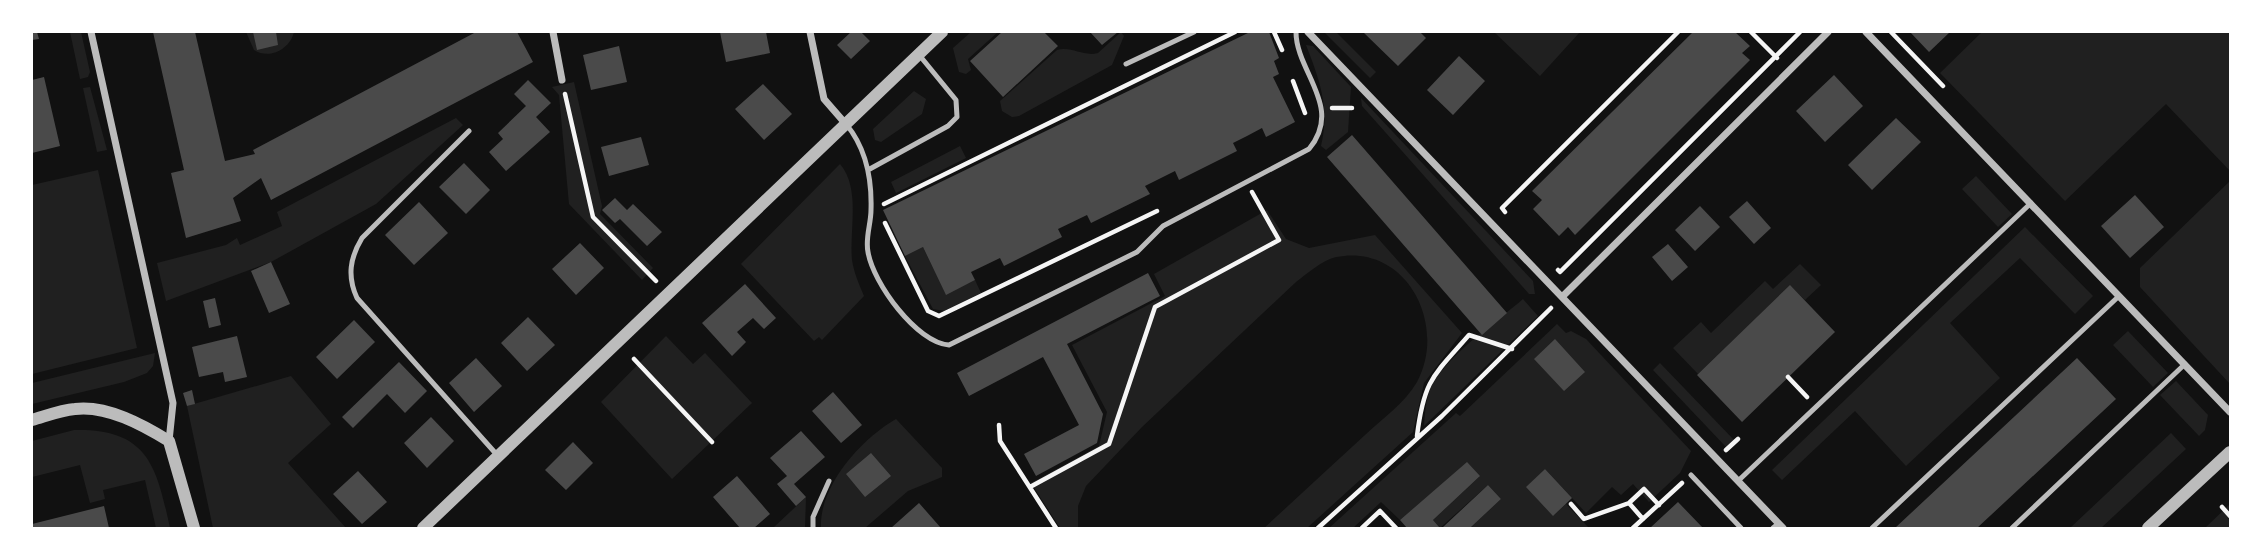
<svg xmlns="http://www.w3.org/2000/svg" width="2262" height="560" viewBox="0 0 2262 560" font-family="'Exo 2',sans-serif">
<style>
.green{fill:#202020}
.building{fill:#4a4a4a}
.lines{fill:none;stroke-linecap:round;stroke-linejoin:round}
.path{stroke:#f5f5f5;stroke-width:4.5}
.service{stroke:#bcbcbc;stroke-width:5}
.minor{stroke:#bcbcbc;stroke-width:7}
.tertiary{stroke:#bcbcbc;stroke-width:12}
</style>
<rect width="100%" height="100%" fill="#111"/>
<path class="green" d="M70 32H81L90 72 88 77 80 79Z
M246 32H294C290 49 270 60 254 50Z
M971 32H998L968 59 971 70 966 74 959 72 953 48Z
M1121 32 1124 36 1112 65 1019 116 1012 117 1002 111 1000 101 1057 50C1072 46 1083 57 1098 53Z
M1324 32H1336L1376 72 1370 78Z
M1494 32H1580L1540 76Z
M1982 32H2230V171L2166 104 2065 201 1940 73Z
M1306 45 1313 46 1351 87 1348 132 1326 150 1321 146C1330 108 1320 81 1306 45Z
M574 82 602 206 600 214 653 268 642 280 569 204 559 95 552 87Z
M90 87 107 150 97 152 83 88Z
M914 91 926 99 922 114 881 142 875 140 873 129Z
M1361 98 1533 281 1535 294H1529L1362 106Z
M456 118 463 125 376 204 271 262 166 301 157 263 226 245 237 238 240 245 282 226 277 212Z
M960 146 966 158 896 193 891 182Z
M840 164C861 189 849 230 852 260 854 273 859 284 864 296L822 340 819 337 814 341 741 264Z
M98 170 137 348 32 374V185Z
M1976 176 2012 214 1998 227 1962 189Z
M2230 181V384L2140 287V268Z
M1267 210 1286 239 1309 248 1375 235 1462 333 1424 383 1413 432 1307 528H1264C1298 497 1331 466 1365 435 1383 418 1405 403 1417 382 1448 324 1406 243 1336 257 1321 261 1308 273 1296 282L1142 427 1086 486 1078 506V528H1060L1031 483 1099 446 1107 412 1072 345 1165 296 1154 274Z
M2025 227 2093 296 2075 314 2020 258 1950 323 2000 378 1906 466 1855 411 1782 480 1772 470Z
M923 247 946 294 975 280 981 293 944 311 933 309 905 256Z
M1800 264 1821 285 1805 300 1790 286 1698 374 1673 348 1701 322 1711 333 1765 281 1773 289Z
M1523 299 1538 316 1424 426C1425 411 1426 393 1435 380 1457 348 1494 324 1523 299Z
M1557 324 1566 333 1571 331 1586 339 1691 451 1680 473 1649 502 1633 484 1621 495 1612 487 1586 513 1545 469 1527 487 1554 515 1566 504 1589 528H1470L1501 499 1488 485 1440 528 1433 520 1479 477 1467 463 1400 520 1381 502 1353 528H1329L1456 413 1460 416Z
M2128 331 2168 373 2153 387 2113 345Z
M666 336 693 364 705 353 752 403 672 479 601 402Z
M155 353 153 366 147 373 124 382 32 404V383Z
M1660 363 1734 440 1726 447 1653 370Z
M291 376 331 424 288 463 346 528H213L187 406Z
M2176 381 2208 415 2205 430 2199 436 2160 395Z
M896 419 942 468V477L908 491 865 528H821C819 486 861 439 896 419Z
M74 430C149 428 157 468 170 528H156L145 480 103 490 105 499 90 503 80 465 32 477V441Z
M2171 433 2186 449 2101 528H2070Z
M806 497 805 528H773Z
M2230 504V528H2205Z"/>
<path class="building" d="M32 32H37L39 39 32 40Z
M153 32H195L225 161 255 154 253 150 476 32H517L533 62 271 200 261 178 233 198 241 221 186 238 171 173 184 170Z
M253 32H276L278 45 257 50Z
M720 32H766L770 53 726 62Z
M851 32H861L870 41 851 59 837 45Z
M1002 32H1044L1058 46 1003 97 970 61Z
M1090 32H1118L1102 45Z
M1250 32H1269L1279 58 1274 61 1279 74 1273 77 1295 122 1266 137 1262 128 1247 136 1233 143 1237 151 1179 180 1175 171 1145 186 1150 194 1091 223 1087 215 1058 229 1062 237 1004 266 1000 258 971 272 975 280 946 295 923 247 905 256 883 210Z
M1363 32H1420L1426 38 1398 66Z
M1693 32H1735L1750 46 1742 53 1750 60 1575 235 1568 227 1559 236 1533 209 1542 200 1532 191Z
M1910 32H1950L1929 52Z
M619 46 627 82 591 90 583 55Z
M1459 56 1485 81 1453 115 1427 90Z
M1834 75 1863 106 1825 142 1796 111Z
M44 77 60 146 32 153V80Z
M528 80 551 103 536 117 550 132 506 171 489 152 503 139 498 133 526 106 514 94Z
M763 84 792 114 764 140 735 109Z
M1896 118 1921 142 1872 190 1848 165Z
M1352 135 1507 313 1482 335 1327 157Z
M641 137 649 165 609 176 601 147Z
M464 163 490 190 466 214 439 187Z
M2135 195 2164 227 2130 258 2101 226Z
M615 198 627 210 633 204 662 232 647 246 620 219 615 223 602 210Z
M1747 201 1771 228 1754 244 1729 217Z
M419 202 448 233 414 265 385 235Z
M1700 206 1720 227 1695 251 1675 230Z
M580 243 604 268 576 295 552 269Z
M1668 244 1688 267 1672 281 1652 257Z
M271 262 290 304 269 313 251 271Z
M1148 273 1160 296 1067 344 1103 414 1097 443 1036 476 1024 454 1079 425 1043 357 969 396 957 373Z
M745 284 776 318 764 329 753 318 737 332 746 342 732 356 702 323Z
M1790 285 1835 332 1742 422 1697 375Z
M215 298 221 325 209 328 203 301Z
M528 317 555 345 527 371 501 343Z
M354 320 375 342 337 379 316 357Z
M237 336 247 377 225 382 223 372 199 377 192 347Z
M1555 339 1585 372 1564 391 1534 359Z
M476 358 502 386 474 412 449 383Z
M2077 358 2116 399 1977 528H1895Z
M399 362 427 391 405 413 387 394 353 428 342 417Z
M192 390 195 404 187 406 183 393Z
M833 392 862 425 841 443 812 411Z
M431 417 454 441 427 468 404 443Z
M801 431 825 457 794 484 806 497 796 506 777 484 787 476 770 458Z
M573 442 593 463 566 490 545 470Z
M871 453 891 476 865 497 846 474Z
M1467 462 1480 476 1433 520 1440 528H1407L1400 520Z
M1545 469 1572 498 1553 516 1526 487Z
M358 471 387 502 362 524 333 494Z
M737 476 770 514 754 528H740L713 497Z
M1488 485 1501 499 1470 528H1442Z
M1678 502 1703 528H1650Z
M919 503 941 528H891Z
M104 506 109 528H33L32 524Z"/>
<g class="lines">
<path class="path" d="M1274 32 1282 50
M1751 32 1777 58
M1891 32 1943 86
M1293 81 1305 113
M565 94 593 217 656 281
M1332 108H1352
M884 204 1235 32
M1505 212 1502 208 1678 32
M885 223 928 311 939 316 1157 211
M1558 270 1560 272 1800 32
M634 359 712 442
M1788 377 1807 397
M999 425 1000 441 1056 528
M1417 436C1424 380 1433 376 1469 335L1512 349
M1726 450 1738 439
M1030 487 1109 444 1155 307 1279 240 1252 192
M1571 504 1584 519 1629 503
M2222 507 2230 516
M1643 519 1629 503 1644 489 1659 505
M1318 528 1442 416 1551 308
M1362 528 1380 511 1396 528
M1633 528 1682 483"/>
<path class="service" d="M1126 64 1194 32
M846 124C866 148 872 179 871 210 871 224 865 238 868 252 873 283 917 343 949 345L1137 252 1163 226 1309 149C1344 107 1296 72 1296 32
M469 131 362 238C350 258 347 276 357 298L498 456
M868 170 948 126 957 117 956 100 920 56
M1691 475 1741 528
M1738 481 2031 203
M813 528V517L829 481
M1773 528 1778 524
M1872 528 2119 296
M2012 528 2185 364"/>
<path class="minor" d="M91 32 173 403 169 441
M553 32 562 80
M810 32 824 99 844 122
M1308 32 1783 528
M1866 32 2230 412
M1562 297 1828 32"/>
<path class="tertiary" d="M32 420C46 416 61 410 75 409 107 405 143 425 169 441L194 528
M423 528 942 32
M2148 528 2230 452"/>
</g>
<rect width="2262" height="560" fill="none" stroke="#ffffff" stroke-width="66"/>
</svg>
